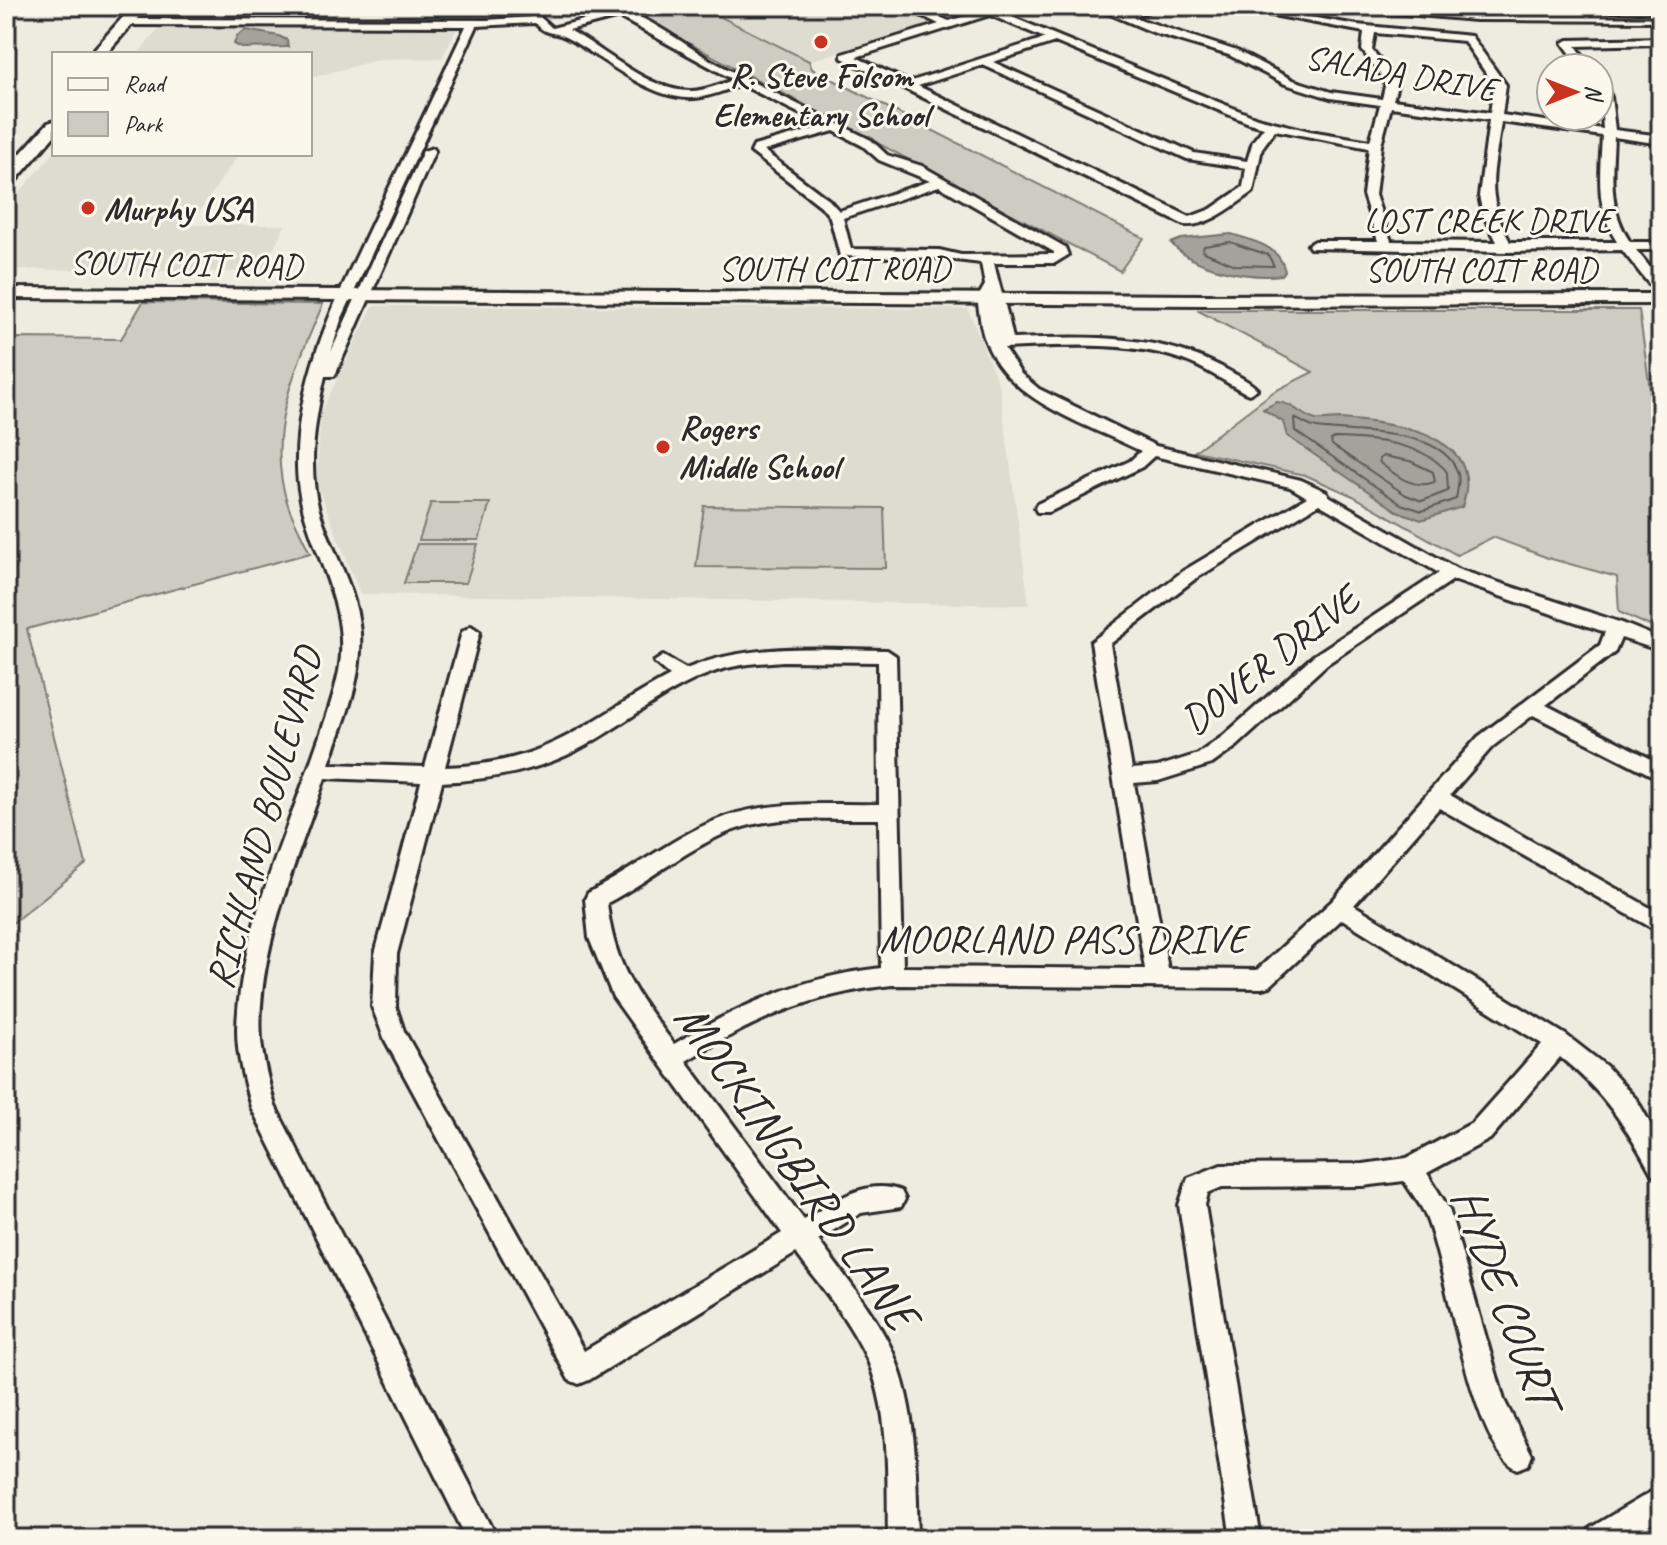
<svg xmlns="http://www.w3.org/2000/svg" width="1667" height="1545" viewBox="0 0 1667 1545" font-family="Caveat,sans-serif">
<style>
.built{fill:#dedbd1}
.green{fill:#cecbc2;stroke:#7c7b76;stroke-width:2}
.water{fill:#a4a29a;stroke:#74726e;stroke-width:2}
.lines{fill:none;stroke-linecap:round;stroke-linejoin:round}
.shore{stroke:#5b5b57;stroke-width:2}
.minor-casing{stroke:#2b2b2b;stroke-width:6}
.major-casing{stroke:#2b2b2b;stroke-width:6}
.highway-casing{stroke:#2b2b2b;stroke-width:6}
.minor{fill:#fbf7ec;fill-rule:evenodd}
.major{fill:#fbf7ec;fill-rule:evenodd}
.highway{fill:#fbf7ec;fill-rule:evenodd}
.poi-dot{fill:#c8321e;stroke:#fbf7ec;stroke-width:3}
.labels{text-anchor:middle;dominant-baseline:central;stroke-width:6;stroke-linejoin:round;paint-order:stroke}
.far-street-label{font-size:34px;fill:#2b2b2b;stroke:#fbf7ec}
.far-poi-label{font-size:34px;font-weight:bold;fill:#2b2b2b;stroke:#fbf7ec;text-anchor:start}
.street-label{font-size:40px;fill:#2b2b2b;stroke:#fbf7ec}
.near-street-label{font-size:48px;fill:#2b2b2b;stroke:#fbf7ec}
</style>
<rect width="100%" height="100%" fill="#eeebe0"/>
<filter id="ink" filterUnits="userSpaceOnUse"><feTurbulence type="fractalNoise" baseFrequency=".0125" numOctaves="2"/><feDisplacementMap in="SourceGraphic" scale="16" xChannelSelector="R" yChannelSelector="G"/><feConvolveMatrix kernelMatrix="1 2 1 2 8 2 1 2 1" color-interpolation-filters="sRGB"/></filter>
<g filter="url(#ink)">
<path class="built" d="M699 6H899L935 22 809 61Z
M162 24 450 27 457 28 442 58 380 59 310 78V54H138Z
M54 153 239 154 190 225H285L262 272 6 269V208Z
M373 306 968 309 1000 388 1029 605 360 594 316 482 321 412Z"/>
<path class="green" d="M618 6H699L809 61 812 69 1144 238 1120 271Z
M143 302 323 304C295 369 263 436 289 508 295 523 303 538 310 553L27 629 86 864 6 928V349L14 338 121 339Z
M1197 310H1639L1661 469V631L1619 612 1617 577 1548 558 1493 537 1457 555 1353 496 1305 475 1195 451 1273 392 1313 372Z
M431 503H490L479 540H419Z
M704 506 884 508 886 568 696 567Z
M417 544H478L466 583H404Z"/>
<path class="water" d="M246 30 279 36 287 40 288 47 242 48 234 44 237 36Z
M1231 234C1254 241 1280 246 1285 271L1282 275C1249 279 1193 269 1171 243L1181 239Z
M1277 402C1293 403 1301 416 1316 420 1323 421 1333 419 1340 419 1392 423 1488 433 1462 507L1421 520 1397 511 1287 436 1283 422 1263 409Z"/>
<g class="lines">
<path class="shore" d="M1230 242 1268 255 1274 266 1235 265 1202 251 1204 246Z
M1294 418C1302 421 1309 427 1317 428 1355 434 1444 426 1458 474 1460 481 1457 492 1456 499L1422 511 1401 504 1295 431Z
M1335 438C1370 439 1424 442 1447 472L1448 491 1422 501 1406 495 1332 445 1331 440Z
M1383 456 1410 461 1433 472 1435 482C1413 490 1397 476 1380 463L1379 459Z"/>
<defs>
<path id="minor" d="M600 6C637 6 683 45 716 63 767 90 820 115 871 140L887 155 922 166 1065 247 1068 255 1055 263H994C1000 289 1008 313 1013 339 1087 336 1164 333 1231 372 1240 377 1250 382 1257 389L1249 394 1244 392C1224 381 1205 368 1183 360 1127 340 1062 346 1004 348L1021 374 1039 389 1156 446 1301 480 1327 492 1329 496 1457 569 1622 623 1661 639V651L1621 638 1615 652 1546 705 1661 764V780L1533 715 1492 747 1450 795 1661 914V933L1439 808 1354 905 1566 1035 1606 1066 1637 1100 1661 1143V1177L1652 1174C1625 1125 1604 1092 1560 1057L1490 1139 1427 1173 1449 1209 1504 1400 1532 1455 1528 1465 1518 1469C1470 1450 1447 1262 1424 1212 1419 1202 1410 1191 1404 1181L1363 1186 1222 1187 1208 1193 1205 1205 1261 1539H1231L1179 1205 1188 1178 1221 1165 1363 1164 1407 1158 1472 1123 1542 1044 1342 919 1270 986 1262 988 892 985C811 994 755 1019 686 1061L804 1220C832 1203 866 1177 901 1191L905 1199 901 1207 861 1213 818 1240C843 1274 871 1308 890 1346 918 1406 916 1475 918 1539H888C887 1481 891 1415 868 1361 851 1322 821 1287 796 1253L589 1380 579 1384 569 1380 385 1040 372 1007 375 954 421 782 325 778C298 858 255 954 261 1040 263 1062 269 1084 275 1106L498 1539H467L251 1107C244 1082 237 1056 237 1030 239 936 282 845 312 758 322 729 333 701 339 671 353 597 298 539 297 467 295 375 340 292 378 211 408 150 437 88 466 26L126 25 121 22 126 19 487 20 530 17 538 8 543 11 540 17 552 28 611 13ZM619 17 734 80C720 84 705 91 691 91 650 92 604 49 569 30ZM535 23C548 37 553 30 567 38 605 58 650 101 695 98 710 97 727 89 742 85L825 126 754 146 751 152 821 206 830 217 840 256 939 258 981 263 985 285 977 299C980 313 980 329 986 342 1009 402 1087 424 1141 451L1130 461 1037 504 1035 508 1037 512H1049L1142 467 1154 456 1290 487 1307 497 1183 571 1091 642 1145 969 903 967 896 656 887 650C820 649 750 642 686 669L663 656 654 662 670 676C585 721 550 764 445 767L480 632 471 626 462 632 425 767 329 764C344 722 363 678 360 633 357 589 332 552 319 510 307 467 315 419 325 376H334L336 373 435 151 433 148 423 151 331 352 341 320 477 26ZM834 131 863 146 879 160 930 181 839 211 829 200 764 151ZM939 186 1054 252V254L961 255 939 250 851 249 843 218ZM1319 504 1439 573 1313 656 1223 736 1198 754 1157 767 1132 769 1110 644 1195 579ZM1453 580 1605 632 1600 645 1478 737 1332 901 1257 970 1168 969 1134 783 1158 781 1212 764 1237 746 1327 664ZM783 661 878 662 879 804C830 805 775 800 727 816 678 833 635 869 588 893L585 899 589 938 613 997 782 1233 584 1351 404 1031 396 1007 397 954 442 782C485 780 528 773 567 755 617 732 658 692 711 673 734 664 759 663 783 661ZM879 819 881 968C805 976 739 1005 674 1044 637 995 614 967 607 903 650 881 692 844 737 829 781 814 833 820 879 819Z
M902 6H915L949 21 998 6H1014L1000 12 1257 118 1310 131 1370 141 1380 105 1330 98 1285 84 1229 55 1155 33 1091 6C1103 6 1112 13 1123 13 1134 14 1150 6 1163 6L1133 17 1237 51 1293 80 1331 92 1382 99 1386 82 1362 50 1364 32 1224 6H1247L1357 25 1471 36 1506 85 1502 115 1603 129 1599 80 1603 81 1611 97 1615 130 1661 136V144L1614 137C1612 176 1608 208 1630 242H1661V250H1636L1661 281V294L1656 293 1622 250 1507 252 1310 248 1308 245 1315 241H1378L1363 195 1369 148 1275 130 1262 148 1253 192C1234 205 1209 227 1184 225L842 58V54L939 24ZM990 15 1045 38 909 82 856 57ZM1375 33 1464 41 1494 85 1490 113 1393 100 1398 82 1372 50ZM1055 42 1249 123 1264 127 1253 141 1247 161 1194 153 993 62ZM983 65 1187 159 1246 168 1243 187 1211 209 1190 217 918 86ZM1391 107 1489 120 1479 196 1483 214 1497 242 1391 241 1375 195 1381 145ZM1501 122 1602 136C1600 175 1595 207 1617 242H1510C1484 192 1494 175 1501 122Z
M1344 6H1384L1475 14 1661 15V21L1475 20 1349 9Z
M1661 38V44L1576 46 1592 68H1581L1563 43 1568 40Z
M1661 1486V1518L1628 1539H1586L1590 1528Z"/>
<path id="major" d="M6 288 1203 295 1661 294V304L1203 305 6 298Z"/>
<path id="highway" d="M133 6H148L106 54H90Z
M54 121V136L12 185 6 186V170L48 123Z"/>
</defs>
<use href="#minor" class="minor-casing"/>
<use href="#major" class="major-casing"/>
<use href="#highway" class="highway-casing"/>
<use href="#minor" class="minor"/>
<use href="#major" class="major"/>
<use href="#highway" class="highway"/>
</g>
</g>
<g class="poi-dot">
<circle cx="821" cy="42" r="8"/>
<circle cx="88" cy="208" r="8"/>
<circle cx="663" cy="447" r="8"/>
</g>
<g class="labels">
<g class="far-street-label">
<text transform="translate(1401 73) rotate(10)">SALADA DRIVE</text>
<text x="1488" y="220">LOST CREEK DRIVE</text>
<text transform="translate(186 264) rotate(1)">SOUTH COIT ROAD</text>
<text x="834" y="268">SOUTH COIT ROAD</text>
<text x="1481" y="269">SOUTH COIT ROAD</text>
</g>
<g class="far-poi-label">
<text x="821" y="75" text-anchor="middle">R. Steve Folsom<tspan x="821" dy="39">Elementary School</tspan></text>
<text x="104" y="208">Murphy USA</text>
<text x="679" y="427">Rogers<tspan x="679" dy="39">Middle School</tspan></text>
</g>
<g class="street-label">
<text transform="translate(1270 660) rotate(-38)">DOVER DRIVE</text>
<text transform="translate(264 818) rotate(-75)">RICHLAND BOULEVARD</text>
<text x="1063" y="939">MOORLAND PASS DRIVE</text>
</g>
<g class="near-street-label">
<text transform="translate(797 1166) rotate(55)">MOCKINGBIRD LANE</text>
<text transform="translate(1506 1297) rotate(70)">HYDE COURT</text>
</g>
</g>
<rect width="1667" height="1545" fill="none" stroke="#fbf7ec" stroke-width="32"/>
<rect x="16" y="16" width="1635" height="1513" fill="none" stroke="#2b2b2b" stroke-width="3" filter="url(#ink)"/>
<rect x="52" y="52" width="260" height="104" fill="#fbf7ec" stroke="#a8a59f" stroke-width="2"/>
<rect x="68" y="78" width="40" height="12" fill="#fbf7ec" stroke="#a8a59f" stroke-width="2"/>
<text x="124" y="92" font-size="24" fill="#2b2b2b">Road</text>
<rect x="68" y="112" width="40" height="24" fill="#cecbc2" stroke="#a8a59f" stroke-width="2"/>
<text x="124" y="132" font-size="24" fill="#2b2b2b">Park</text>
<g transform="translate(1575 92) rotate(90)"><circle r="38" fill="#fbf7ec" stroke="#a8a59f" stroke-width="2"/>
<path d="M0-6L14 30L0 20L-14 30Z" fill="#c8321e"/>
<text y="-12" font-size="22" font-weight="bold" text-anchor="middle" fill="#2b2b2b">N</text>
</g>
</svg>
